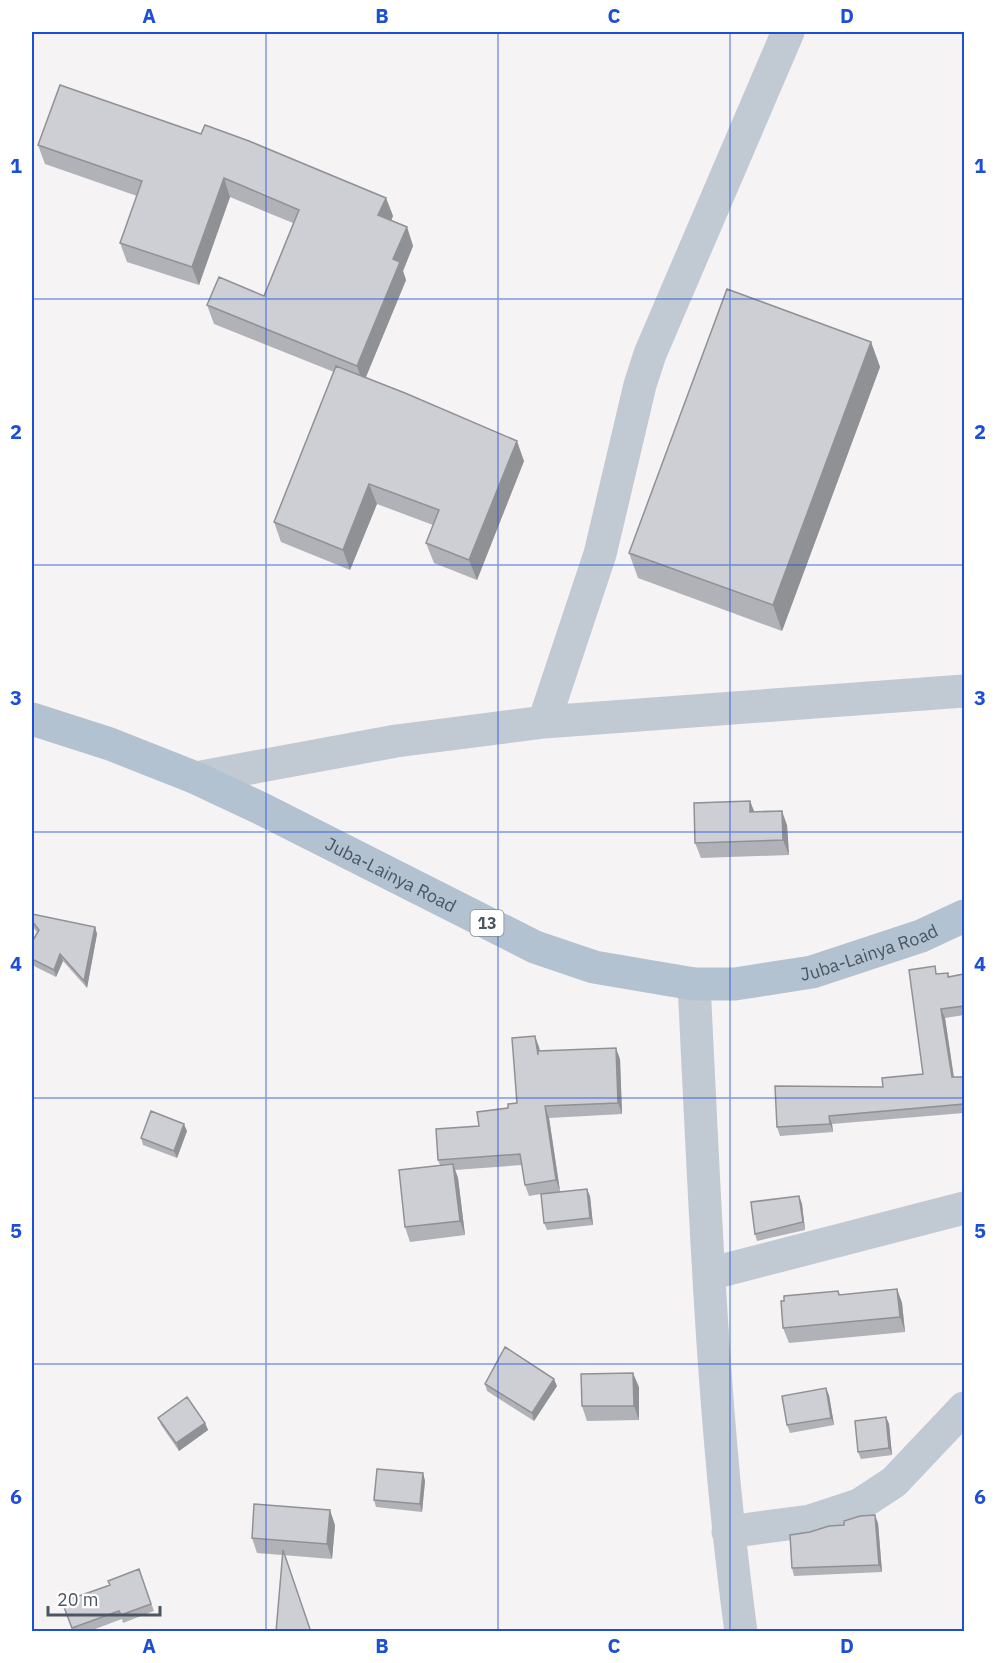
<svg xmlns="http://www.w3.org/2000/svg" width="996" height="1663" viewBox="0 0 996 1663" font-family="'IBM Plex Sans',sans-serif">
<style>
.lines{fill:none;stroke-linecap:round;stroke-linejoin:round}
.minor{stroke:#c1cad2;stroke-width:33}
.primary{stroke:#b3c2d1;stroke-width:33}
.wall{fill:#b0b2b7}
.shaded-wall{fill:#909195}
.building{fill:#cdcfd5;stroke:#909195;stroke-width:1.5}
.grid{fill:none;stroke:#1d4ed8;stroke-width:1.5;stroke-opacity:0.55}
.labels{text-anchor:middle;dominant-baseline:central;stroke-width:4.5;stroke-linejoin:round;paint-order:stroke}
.shield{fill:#fff;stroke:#808990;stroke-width:1.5}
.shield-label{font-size:16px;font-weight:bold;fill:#4a5661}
.street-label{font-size:18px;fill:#4a5661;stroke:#fff}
.neatline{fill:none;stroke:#1d4ed8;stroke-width:2}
.grid-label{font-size:20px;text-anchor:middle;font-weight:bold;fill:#1d4ed8}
</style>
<rect width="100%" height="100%" fill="#f5f3f3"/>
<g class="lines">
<path class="minor" d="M544 722 600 554 640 385 650 354 788 32
M196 778 396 741 544 722 964 691
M694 984C705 1200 712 1417 741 1632
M709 1274 964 1208
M728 1532 810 1521 859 1505 894 1482 964 1408"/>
<path class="primary" id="s1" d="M32 719 110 744 196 778 260 808 535 947 594 967 694 984H735L812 972 921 936 964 916"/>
</g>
<path class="wall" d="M201 134 386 198 393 216 391 221 407 227 413 246 403 271 406 280 366 377 524 461 477 580 434 563 426 543 433 525 377 504 350 570 281 542 274 522 334 372 214 324 207 305 264 296 293 223 230 197 199 285 127 262 120 243 137 196 45 164 38 145Z
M871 342 880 367 782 631 638 578 629 553Z
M750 801 754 812 787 825 789 855 701 858 695 843Z
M32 914 95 927 97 934 87 988 63 961 56 977 32 965V943L37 932 32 926Z
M948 973 949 977 964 974V1015L945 1018 954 1077H964V1113L832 1124 833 1132 780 1136 777 1127 883 1087 923 1074 938 974Z
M539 1047 540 1051 620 1059 622 1114 549 1118 560 1191 590 1196 593 1225 547 1230 544 1223 541 1194 529 1196 525 1185 522 1165 455 1170 458 1178 465 1235 410 1242 405 1227 440 1165 438 1160 479 1126 517 1103Z
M187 1131 177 1158 143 1145 141 1138Z
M799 1196 802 1204 805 1230 757 1241 755 1234Z
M897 1289 902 1303 905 1332 789 1343 783 1328 838 1291 840 1295Z
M485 1384 557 1386 534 1421 487 1391Z
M639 1387V1420L587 1421 582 1406Z
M829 1395 834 1425 790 1433 787 1425Z
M886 1417 889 1424 892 1455 861 1459 858 1452Z
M158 1418 205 1423 208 1430 179 1451 161 1425Z
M423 1473 425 1481 422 1512 376 1507 374 1500Z
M878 1523 882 1572 794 1576 792 1568Z
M335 1525 332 1559 257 1553 252 1538Z
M139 1569 154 1611 123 1623 122 1619 87 1632H73L62 1602 110 1585Z"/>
<path class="shaded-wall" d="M224 178 230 197 199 285 192 267Z
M386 198 393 216 385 234 378 215Z
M407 227 413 246 403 271 406 280 363 384 357 366 393 259Z
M871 342 880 367 782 631 773 605Z
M517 441 524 461 477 580 469 560Z
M369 484 377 504 350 570 343 550Z
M750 801 756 816 750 812Z
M782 811 787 825 789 855 783 840Z
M95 927 97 934 87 988 84 981Z
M60 954 63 961 56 977 54 970Z
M941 1009 945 1018 955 1086 952 1077Z
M535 1036 539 1047 542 1067 538 1055Z
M616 1048 620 1059 622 1114 618 1103Z
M545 1106 549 1118 560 1191 556 1180Z
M829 1116 832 1124 833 1132 830 1124Z
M184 1124 187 1131 177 1158 174 1151Z
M453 1164 458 1178 465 1235 460 1221Z
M587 1189 590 1196 593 1225 590 1218Z
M799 1196 802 1204 805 1230 803 1222Z
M897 1289 902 1303 905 1332 900 1317Z
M633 1373 639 1387V1420L634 1406Z
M554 1379 557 1386 534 1421 532 1413Z
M826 1388 829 1395 834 1425 831 1418Z
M886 1417 889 1424 892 1455 889 1448Z
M205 1423 208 1430 179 1451 176 1443Z
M423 1473 425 1481 422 1512 420 1504Z
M330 1510 335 1525 332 1559 327 1544Z
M875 1515 878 1523 882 1572 879 1565Z"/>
<path class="building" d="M60 85 201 134 205 125 249 141 386 198 378 215 407 227 393 259 400 262 357 366 207 305 219 277 264 296 299 210 224 178 192 267 120 243 142 181 38 145Z
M727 289 871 342 773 605 629 553Z
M336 366 405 393 517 441 469 560 426 543 439 510 369 484 343 550 274 522Z
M750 801V812L782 811 783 840 695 843 694 803Z
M32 914 95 927 84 981 60 954 54 970 32 959V942L39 930 32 921Z
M935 966 936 974 948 973V977L964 974V1006L941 1009 952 1077H964V1104L829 1116 830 1124 777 1127 775 1086 883 1087 882 1078 923 1074 909 970Z
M535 1036 538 1055V1051L616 1048 618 1103 545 1106 556 1180 525 1185 520 1154 438 1160 436 1129 479 1126 477 1112 508 1108V1104L517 1103 512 1038Z
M151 1111 184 1124 174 1151 141 1138Z
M453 1164 460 1221 405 1227 399 1170Z
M587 1189 590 1218 544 1223 541 1194Z
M799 1196 803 1222 755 1234 751 1202Z
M897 1289 900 1317 783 1328 781 1301H784V1296L838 1291 839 1295Z
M505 1347 554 1379 532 1413 485 1384Z
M633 1373 634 1406H582L581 1374Z
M826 1388 831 1418 787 1425 782 1396Z
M187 1397 205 1423 176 1443 158 1418Z
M886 1417 889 1448 858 1452 855 1421Z
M377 1469 423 1473 420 1504 374 1500Z
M254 1504 330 1510 327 1544 252 1538Z
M875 1515 879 1565 792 1568 790 1535 810 1532 829 1526 844 1525V1521L860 1516Z
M283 1550 311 1632H276Z
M139 1569 151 1604 121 1615 119 1611 72 1628 62 1602 110 1585 108 1581Z"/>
<path class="grid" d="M266 32V1632M498 32V1632M730 32V1632M32 299H964M32 565H964M32 832H964M32 1098H964M32 1364H964"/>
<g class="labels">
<rect class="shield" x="470.5" y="910" width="33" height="26" rx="4.5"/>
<g class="shield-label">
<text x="487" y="923">13</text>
</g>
<g class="street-label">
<text stroke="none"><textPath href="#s1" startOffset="392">Juba-Lainya Road</textPath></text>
<text stroke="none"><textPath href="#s1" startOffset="896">Juba-Lainya Road</textPath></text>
</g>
</g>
<rect width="996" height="1663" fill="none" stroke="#ffffff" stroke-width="66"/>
<path d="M48 1606v9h112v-9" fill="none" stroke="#4a5661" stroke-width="3"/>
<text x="57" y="1606" font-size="18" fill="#4a5661" stroke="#ffffff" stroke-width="4.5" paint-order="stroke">20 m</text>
<rect x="33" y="33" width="930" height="1597" class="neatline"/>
<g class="grid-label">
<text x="149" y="23">A</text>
<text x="382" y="23">B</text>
<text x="614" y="23">C</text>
<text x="847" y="23">D</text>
<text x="16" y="173">1</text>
<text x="980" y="173">1</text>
<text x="16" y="439">2</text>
<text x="980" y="439">2</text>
<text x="16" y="705">3</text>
<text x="980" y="705">3</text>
<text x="16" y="971">4</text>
<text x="980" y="971">4</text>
<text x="16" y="1238">5</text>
<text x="980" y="1238">5</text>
<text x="16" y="1504">6</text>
<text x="980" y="1504">6</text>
<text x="149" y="1653">A</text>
<text x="382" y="1653">B</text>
<text x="614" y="1653">C</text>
<text x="847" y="1653">D</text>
</g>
</svg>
